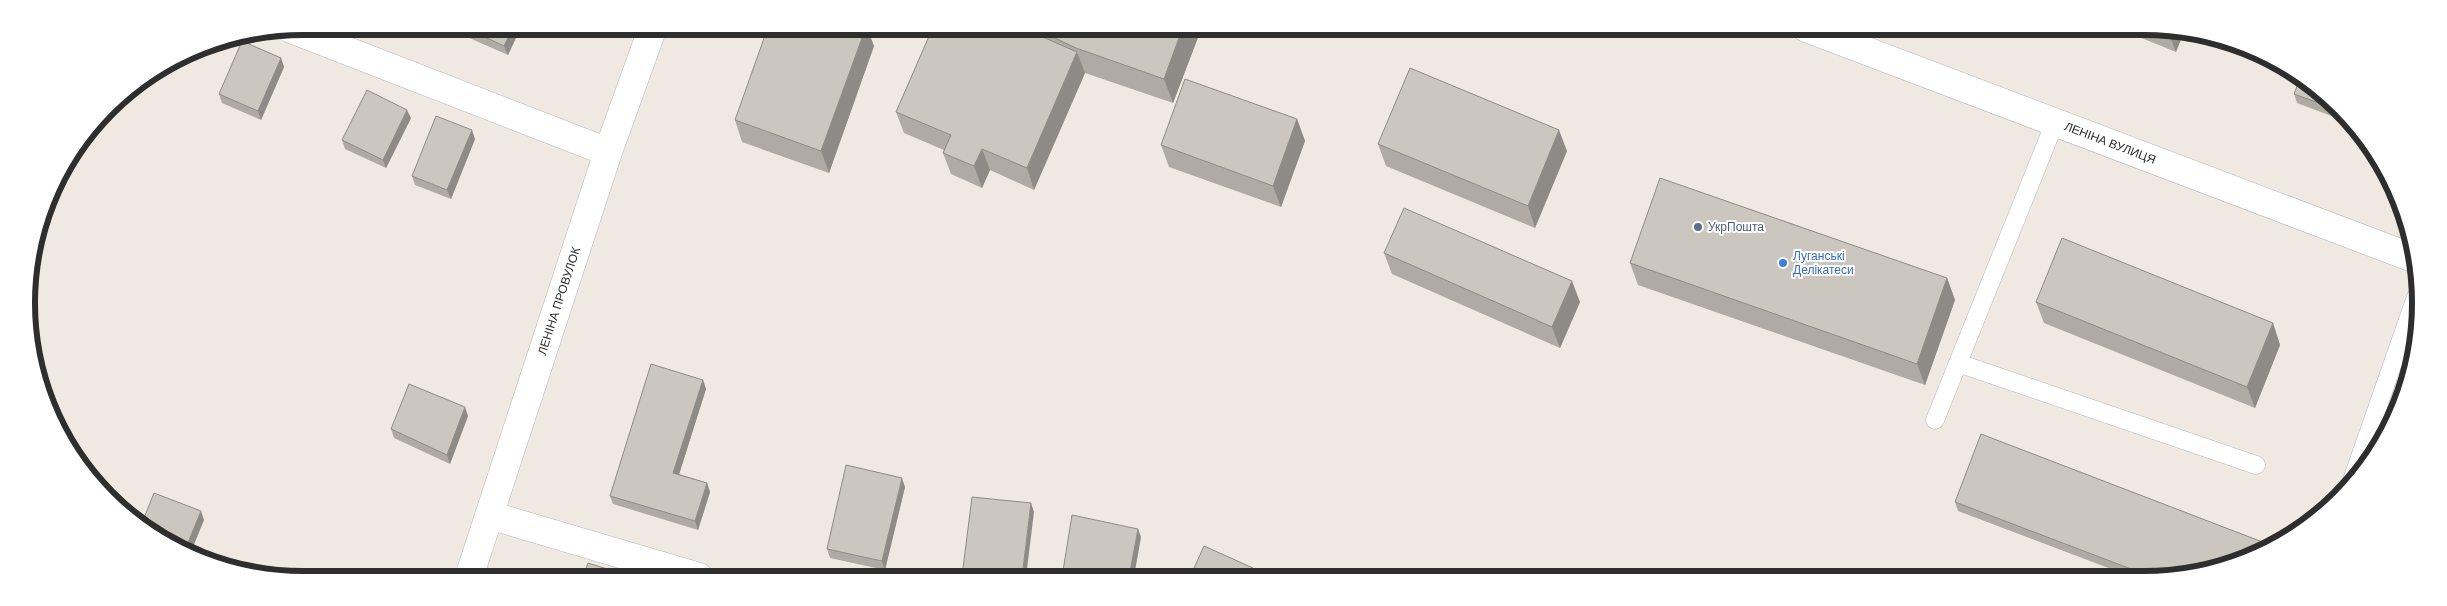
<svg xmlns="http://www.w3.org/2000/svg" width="2447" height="606" viewBox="0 0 2447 606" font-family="Helvetica,sans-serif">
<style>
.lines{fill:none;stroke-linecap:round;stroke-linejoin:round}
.lane-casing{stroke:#b4b7c1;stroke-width:19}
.street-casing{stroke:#b4b7c1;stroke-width:29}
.lane{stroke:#fff;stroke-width:18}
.street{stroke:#fff;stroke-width:28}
.wall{fill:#afaba4}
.shaded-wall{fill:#8e8b86}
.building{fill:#cbc7bf;stroke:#8e8b86}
.service-dot{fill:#5c6f8a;stroke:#fff;stroke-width:2}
.shop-dot{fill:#3f7fe0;stroke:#fff;stroke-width:2}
.labels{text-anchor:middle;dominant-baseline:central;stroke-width:4;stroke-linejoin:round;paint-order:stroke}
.street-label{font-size:12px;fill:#2e2e2e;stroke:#fff}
.service-label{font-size:12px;fill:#4e5e75;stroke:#fff;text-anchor:start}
.shop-label{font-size:12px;fill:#366cbe;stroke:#fff;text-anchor:start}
.rim{fill:none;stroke:#2e2e2e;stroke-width:6}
</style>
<rect width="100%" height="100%" fill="#efe9e1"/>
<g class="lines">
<defs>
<path id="lane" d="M1958 363 2256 465
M1935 420 2055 122
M2351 483 2416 297"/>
<path id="street" d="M1806 28 2413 258
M291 29 608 152
M489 515 699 577
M469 577 608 152 653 27"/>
</defs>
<use href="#lane" class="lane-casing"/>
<use href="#street" class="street-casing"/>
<use href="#lane" class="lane"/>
<use href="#street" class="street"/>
</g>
<path class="wall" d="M461 27H521L508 55 465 36Z
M1202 27 1173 103 1085 73 1034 190 990 170 982 188 951 174 943 153 944 150 904 133 896 112 1042 36 1040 31Z
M2119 29H2180L2176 52Z
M874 46 829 173 742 142 735 120Z
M281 58 284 67 261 120 222 103 219 94Z
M2300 79 2350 123 2297 103 2294 94Z
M411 118 386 168 345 149 342 140Z
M1297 119 1305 141 1281 207 1169 167 1161 145Z
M475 139 451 199 415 185 412 176Z
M1378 144 1567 151 1535 228 1386 166Z
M1384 253 1580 302 1560 348 1392 274Z
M1630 263 1947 278 1955 300 1925 385 1638 285Z
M2036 302 2273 323 2280 345 2255 408 2044 323Z
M703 380 706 389 679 474 707 483 710 492 698 530 613 504 610 496Z
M468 416 450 464 394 438 391 429Z
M905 487 885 570 830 558 827 549Z
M1955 502 2180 577H2132L1958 511Z"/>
<path class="shaded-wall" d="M513 27H521L508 55 504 46Z
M866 27H867L874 46 829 173 821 151Z
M1183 27H1202L1173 103 1164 79Z
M2169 29H2180L2185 30 2176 52 2168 31Z
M1077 52 1085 73 1034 190 1027 168Z
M281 58 284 67 261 120 258 111Z
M407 110 411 118 386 168 383 160Z
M1297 119 1305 141 1281 207 1273 186Z
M472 130 475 139 451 199 447 190Z
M1559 130 1567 151 1535 228 1528 206Z
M982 149 990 170 982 188 974 166Z
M1947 278 1955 300 1925 385 1917 364Z
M1572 281 1580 302 1560 348 1552 327Z
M2273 323 2280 345 2255 408 2247 387Z
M703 380 706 389 677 481 673 473Z
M465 407 468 416 450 464 447 455Z
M902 478 905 487 885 570 882 561Z
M707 483 710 492 698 530 695 521Z
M1031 503 1034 512 1026 577H1022Z
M201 511 204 520 191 552 185 550Z
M1138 529 1141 537 1134 577H1129Z
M1253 568 1256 577H1249Z"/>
<path class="building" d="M461 26 513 27 504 46Z
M768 27H866L821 151 735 120Z
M933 27H1020L1077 52 1027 168 982 149 974 166 943 153 951 135 896 112Z
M1042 27H1183L1164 79 1076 48 1040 31Z
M242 41 281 58 258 111 219 94Z
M1410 68 1559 130 1528 206 1378 144Z
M1185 79 1297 119 1273 186 1161 145Z
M2300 79 2335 109 2294 94Z
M367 90 407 110 383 160 342 140Z
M436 116 472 130 447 190 412 176Z
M1660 178 1947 278 1917 364 1630 263Z
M1404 208 1572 281 1552 327 1384 253Z
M2062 238 2273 323 2247 387 2036 302Z
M651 364 703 380 673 473 707 483 695 521 610 496Z
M409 384 465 407 447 455 391 429Z
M1981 434 2273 546 2266 551 2180 577H2152L1955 502Z
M846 465 902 478 882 561 827 549Z
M154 493 201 511 185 550 165 543 142 523Z
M972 497 1031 503 1022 577H973L962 576Z
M1072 515 1138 529 1129 577H1062Z
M1204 546 1253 568 1249 577H1190Z
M588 563 633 577H583Z"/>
<circle class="service-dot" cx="1698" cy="227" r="5"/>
<circle class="shop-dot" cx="1783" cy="263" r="5"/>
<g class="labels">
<g class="street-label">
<text transform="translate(2110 143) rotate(21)">ЛЕНІНА ВУЛИЦЯ</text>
<text transform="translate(559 301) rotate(-72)">ЛЕНІНА ПРОВУЛОК</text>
</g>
<g class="service-label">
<text x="1708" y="227">УкрПошта</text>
</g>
<g class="shop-label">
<text x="1793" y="256">Луганські<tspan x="1793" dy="14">Делікатеси</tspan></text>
</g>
</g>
<path d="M0 0H2447V606H0ZM303 35H2144A268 268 0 0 1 2412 303V303A268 268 0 0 1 2144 571H303A268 268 0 0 1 35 303V303A268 268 0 0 1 303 35Z" fill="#fff" fill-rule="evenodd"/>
<path class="rim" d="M303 35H2144A268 268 0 0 1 2412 303V303A268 268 0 0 1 2144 571H303A268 268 0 0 1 35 303V303A268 268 0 0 1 303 35Z"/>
</svg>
